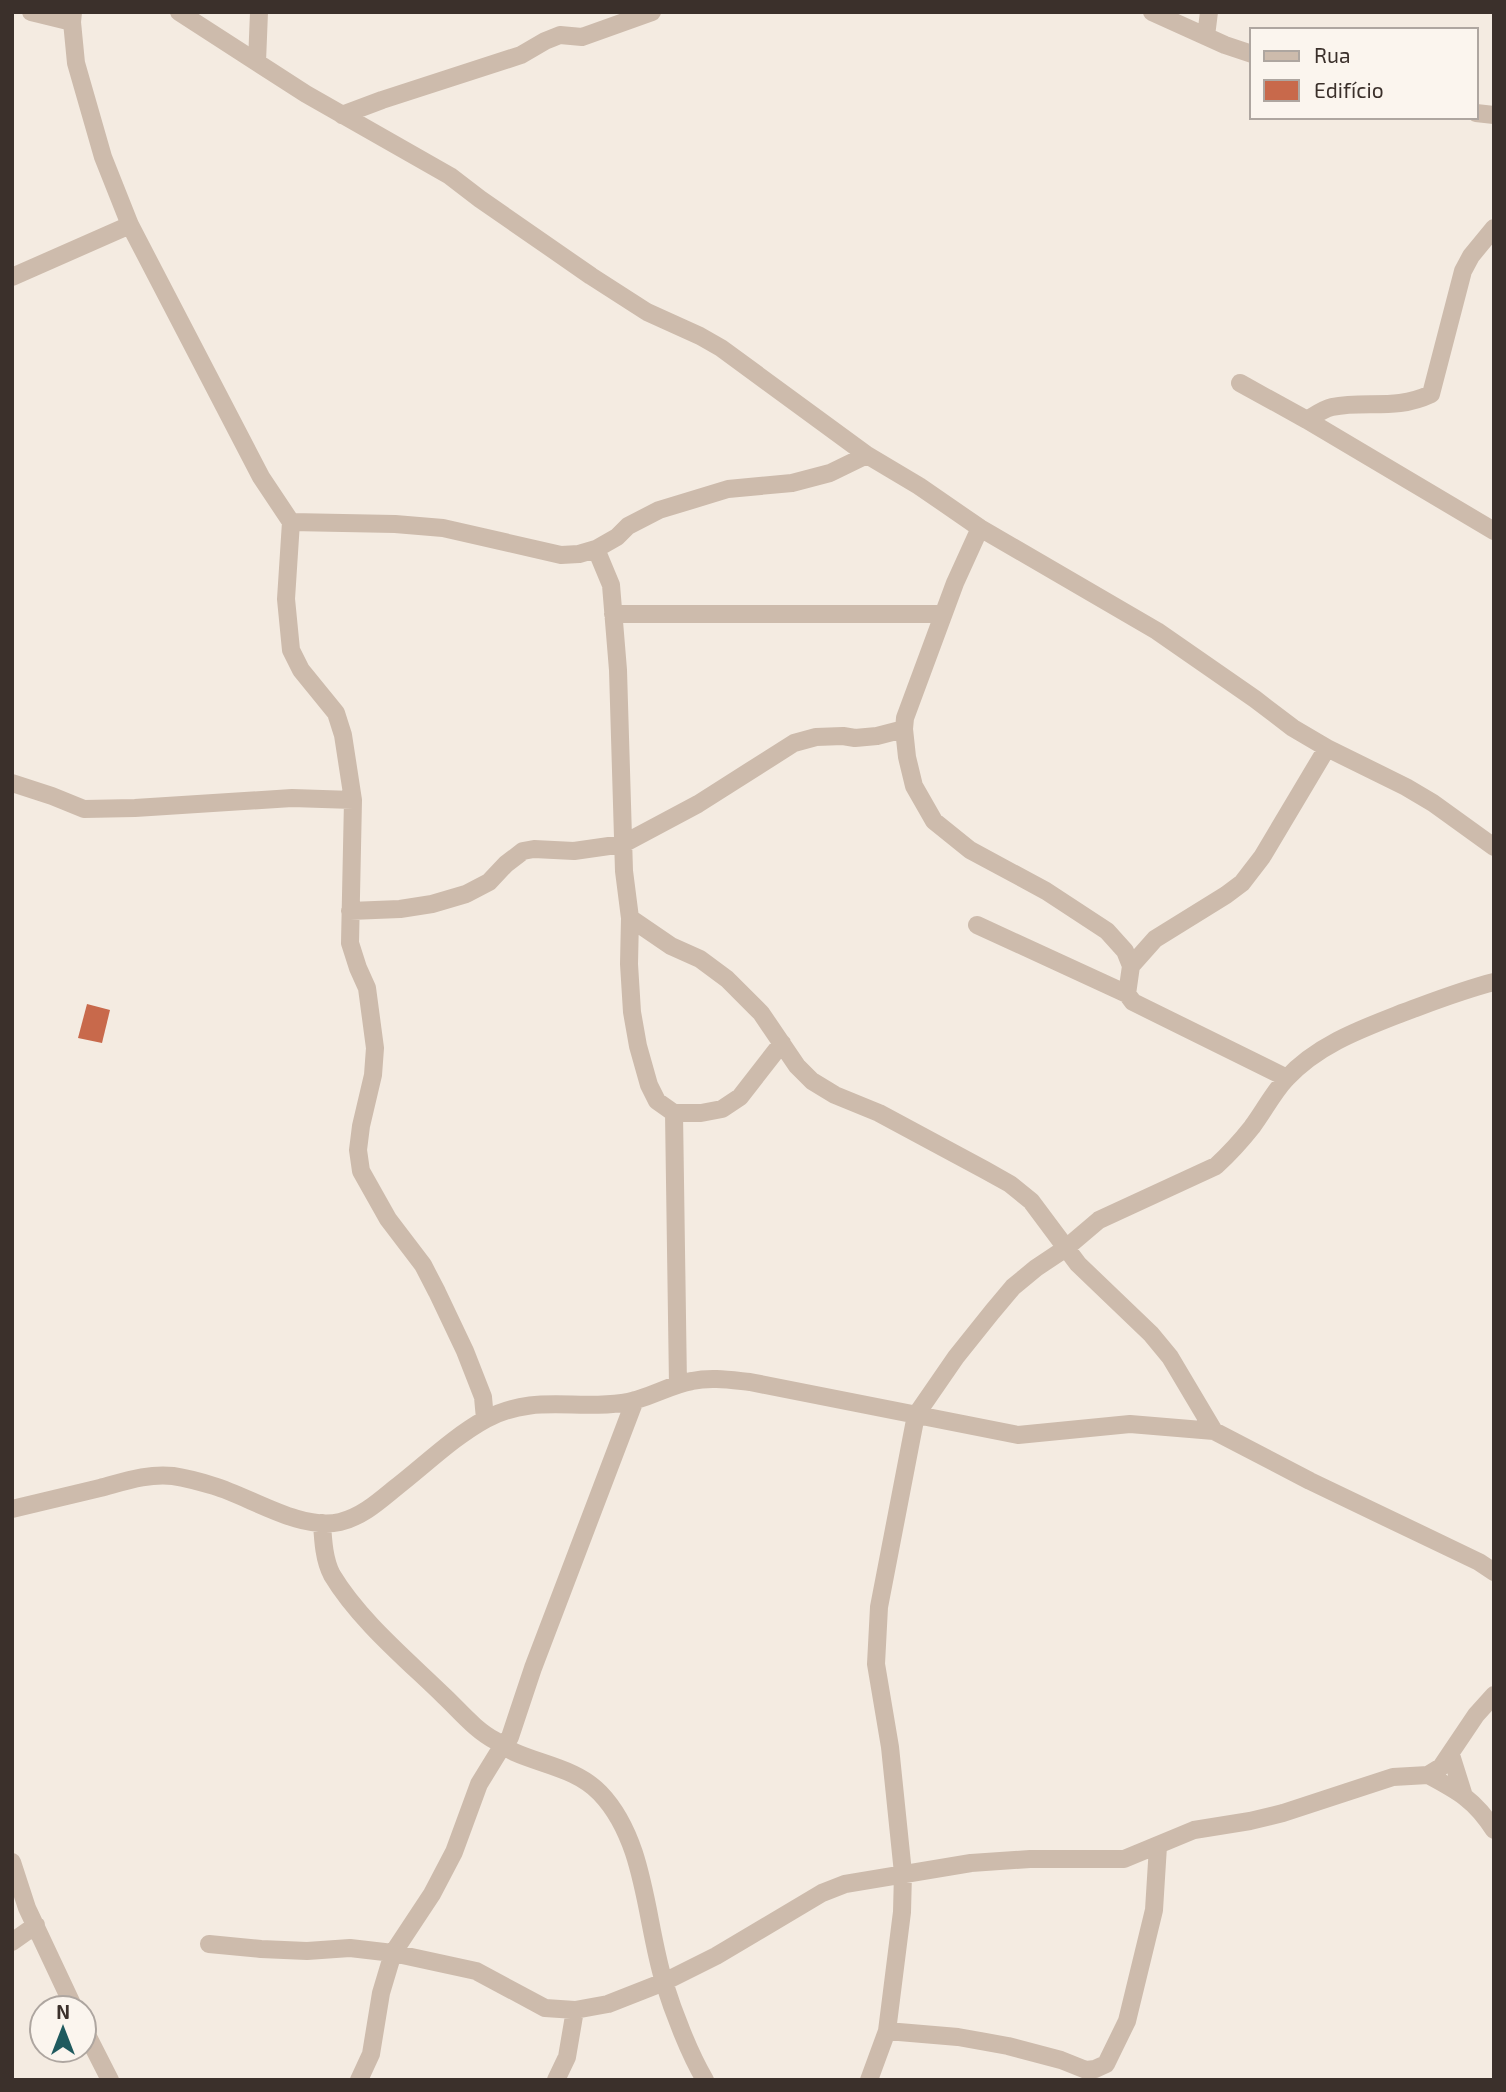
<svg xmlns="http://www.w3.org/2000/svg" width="1506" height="2092" viewBox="0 0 1506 2092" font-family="'Exo 2',sans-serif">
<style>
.building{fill:#c8694b}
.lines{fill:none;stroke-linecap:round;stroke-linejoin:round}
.street{stroke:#cdbbac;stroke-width:18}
</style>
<rect width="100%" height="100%" fill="#f4ebe1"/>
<path class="building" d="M87 1004 110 1010 102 1043 78 1038Z"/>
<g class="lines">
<path class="street" d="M31 12 72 22
M73 12 72 22 76 63 103 157 130 225 261 477 291 522 286 599 291 650 301 670 336 713 343 735 353 800 350 943 358 968 367 988 375 1048 373 1075 361 1126 358 1150 361 1171 388 1219 423 1265 437 1292 465 1351 483 1397 485 1419
M179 12 306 94 450 176 480 199 591 276 647 312 700 336 721 348 867 455 919 486 980 528 1157 631 1255 699 1293 728 1327 748 1406 787 1433 803 1494 847
M1152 12 1225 45 1252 54
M1206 36 1209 12
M257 62 259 12
M1476 113 1494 115
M342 115 382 100 521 55 545 41 560 35 582 37 652 12
M12 277 130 225
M1240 383 1307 420 1494 531
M1307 420C1315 415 1323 409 1332 407 1367 400 1395 411 1431 394L1463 271 1471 256 1494 228
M291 522 395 524 443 528 561 555 579 554 596 549
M980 528 955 583 905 718 904 729 907 757 914 786 934 821 970 850 1046 891 1107 931 1125 951 1131 966 1127 994 1133 1002 1287 1078
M613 614H943
M12 783 52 796 84 809 135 808 292 798 353 800
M350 911 400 909 432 904 466 894 489 882 506 864 523 851 534 849 574 851 623 844 698 804 794 743 816 737 843 736 855 738 877 736 904 729
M630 918 671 946 700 959 727 979 761 1013 797 1066 812 1081 835 1095 879 1113 985 1170 1010 1184 1031 1201 1078 1264 1151 1334 1170 1357 1214 1431
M977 925 1127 994
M1131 966 1155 939 1226 895 1242 883 1262 857 1327 748
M782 1043 740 1097 722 1109 701 1113H674L657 1101 649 1085 638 1046 632 1012 629 964 630 918 624 871 618 670 611 585 596 549 617 537 628 526 659 510 728 489 792 483 830 473 867 455
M674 1113 678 1385
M12 1509C41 1502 71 1495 100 1488 123 1482 148 1473 173 1476 186 1478 201 1482 214 1486 251 1497 300 1531 340 1522 361 1517 377 1503 394 1489 424 1466 453 1437 486 1419 534 1394 573 1410 622 1403 647 1400 668 1385 692 1381 711 1377 730 1380 750 1382L1018 1435 1130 1424 1214 1431 1310 1481 1479 1562 1494 1572
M322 1523C323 1540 324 1560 332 1575 359 1620 406 1659 444 1696 460 1711 475 1730 496 1741 502 1745 508 1749 514 1752 543 1765 577 1769 600 1793 646 1841 645 1920 664 1982 673 2011 689 2053 705 2080
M1451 1755 1463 1793
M1428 1775C1458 1791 1475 1800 1494 1830
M12 1862 27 1908 74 2008
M12 1942 36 1925
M209 1944 261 1949 307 1951 350 1948 393 1953 476 1971 545 2008 575 2010 608 2004 664 1982 716 1956 822 1893 845 1884 971 1863 1030 1859H1124L1194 1830 1250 1821 1283 1813 1393 1777 1428 1775 1441 1767 1476 1715 1494 1695
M84 2029 110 2080
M887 2031 958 2037 1008 2046 1061 2060 1086 2070 1095 2069 1106 2064 1127 2021 1154 1910 1158 1846
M359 2080 371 2054 381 1993 393 1953 432 1894 454 1852 479 1784 503 1745 510 1737 533 1668 635 1400
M556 2080 567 2057 575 2010
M869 2080 887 2031 902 1912 903 1873 890 1747 876 1664 879 1607 916 1415 956 1357 992 1312 1013 1287 1036 1268 1066 1248 1099 1220 1216 1166C1229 1154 1241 1141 1252 1127 1264 1111 1273 1093 1286 1079 1317 1045 1361 1029 1402 1013 1432 1002 1462 990 1494 982"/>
</g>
<rect width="1506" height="2092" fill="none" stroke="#3b302b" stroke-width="28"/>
<rect x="1250" y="28" width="228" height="91" fill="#fbf5ee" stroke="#aea6a0" stroke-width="2"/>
<rect x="1264" y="51" width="35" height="10" fill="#cdbbac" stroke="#aea6a0" stroke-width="2"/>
<text x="1314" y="63" font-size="21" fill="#3b302b">Rua</text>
<rect x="1264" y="80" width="35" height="21" fill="#c8694b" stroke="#aea6a0" stroke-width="2"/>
<text x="1314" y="98" font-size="21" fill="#3b302b">Edifício</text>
<g transform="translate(63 2029)"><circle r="33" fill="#fbf5ee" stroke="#aea6a0" stroke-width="2"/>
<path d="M0-5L12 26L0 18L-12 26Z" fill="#1f5a5e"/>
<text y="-10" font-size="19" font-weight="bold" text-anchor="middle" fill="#3b302b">N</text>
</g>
</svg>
